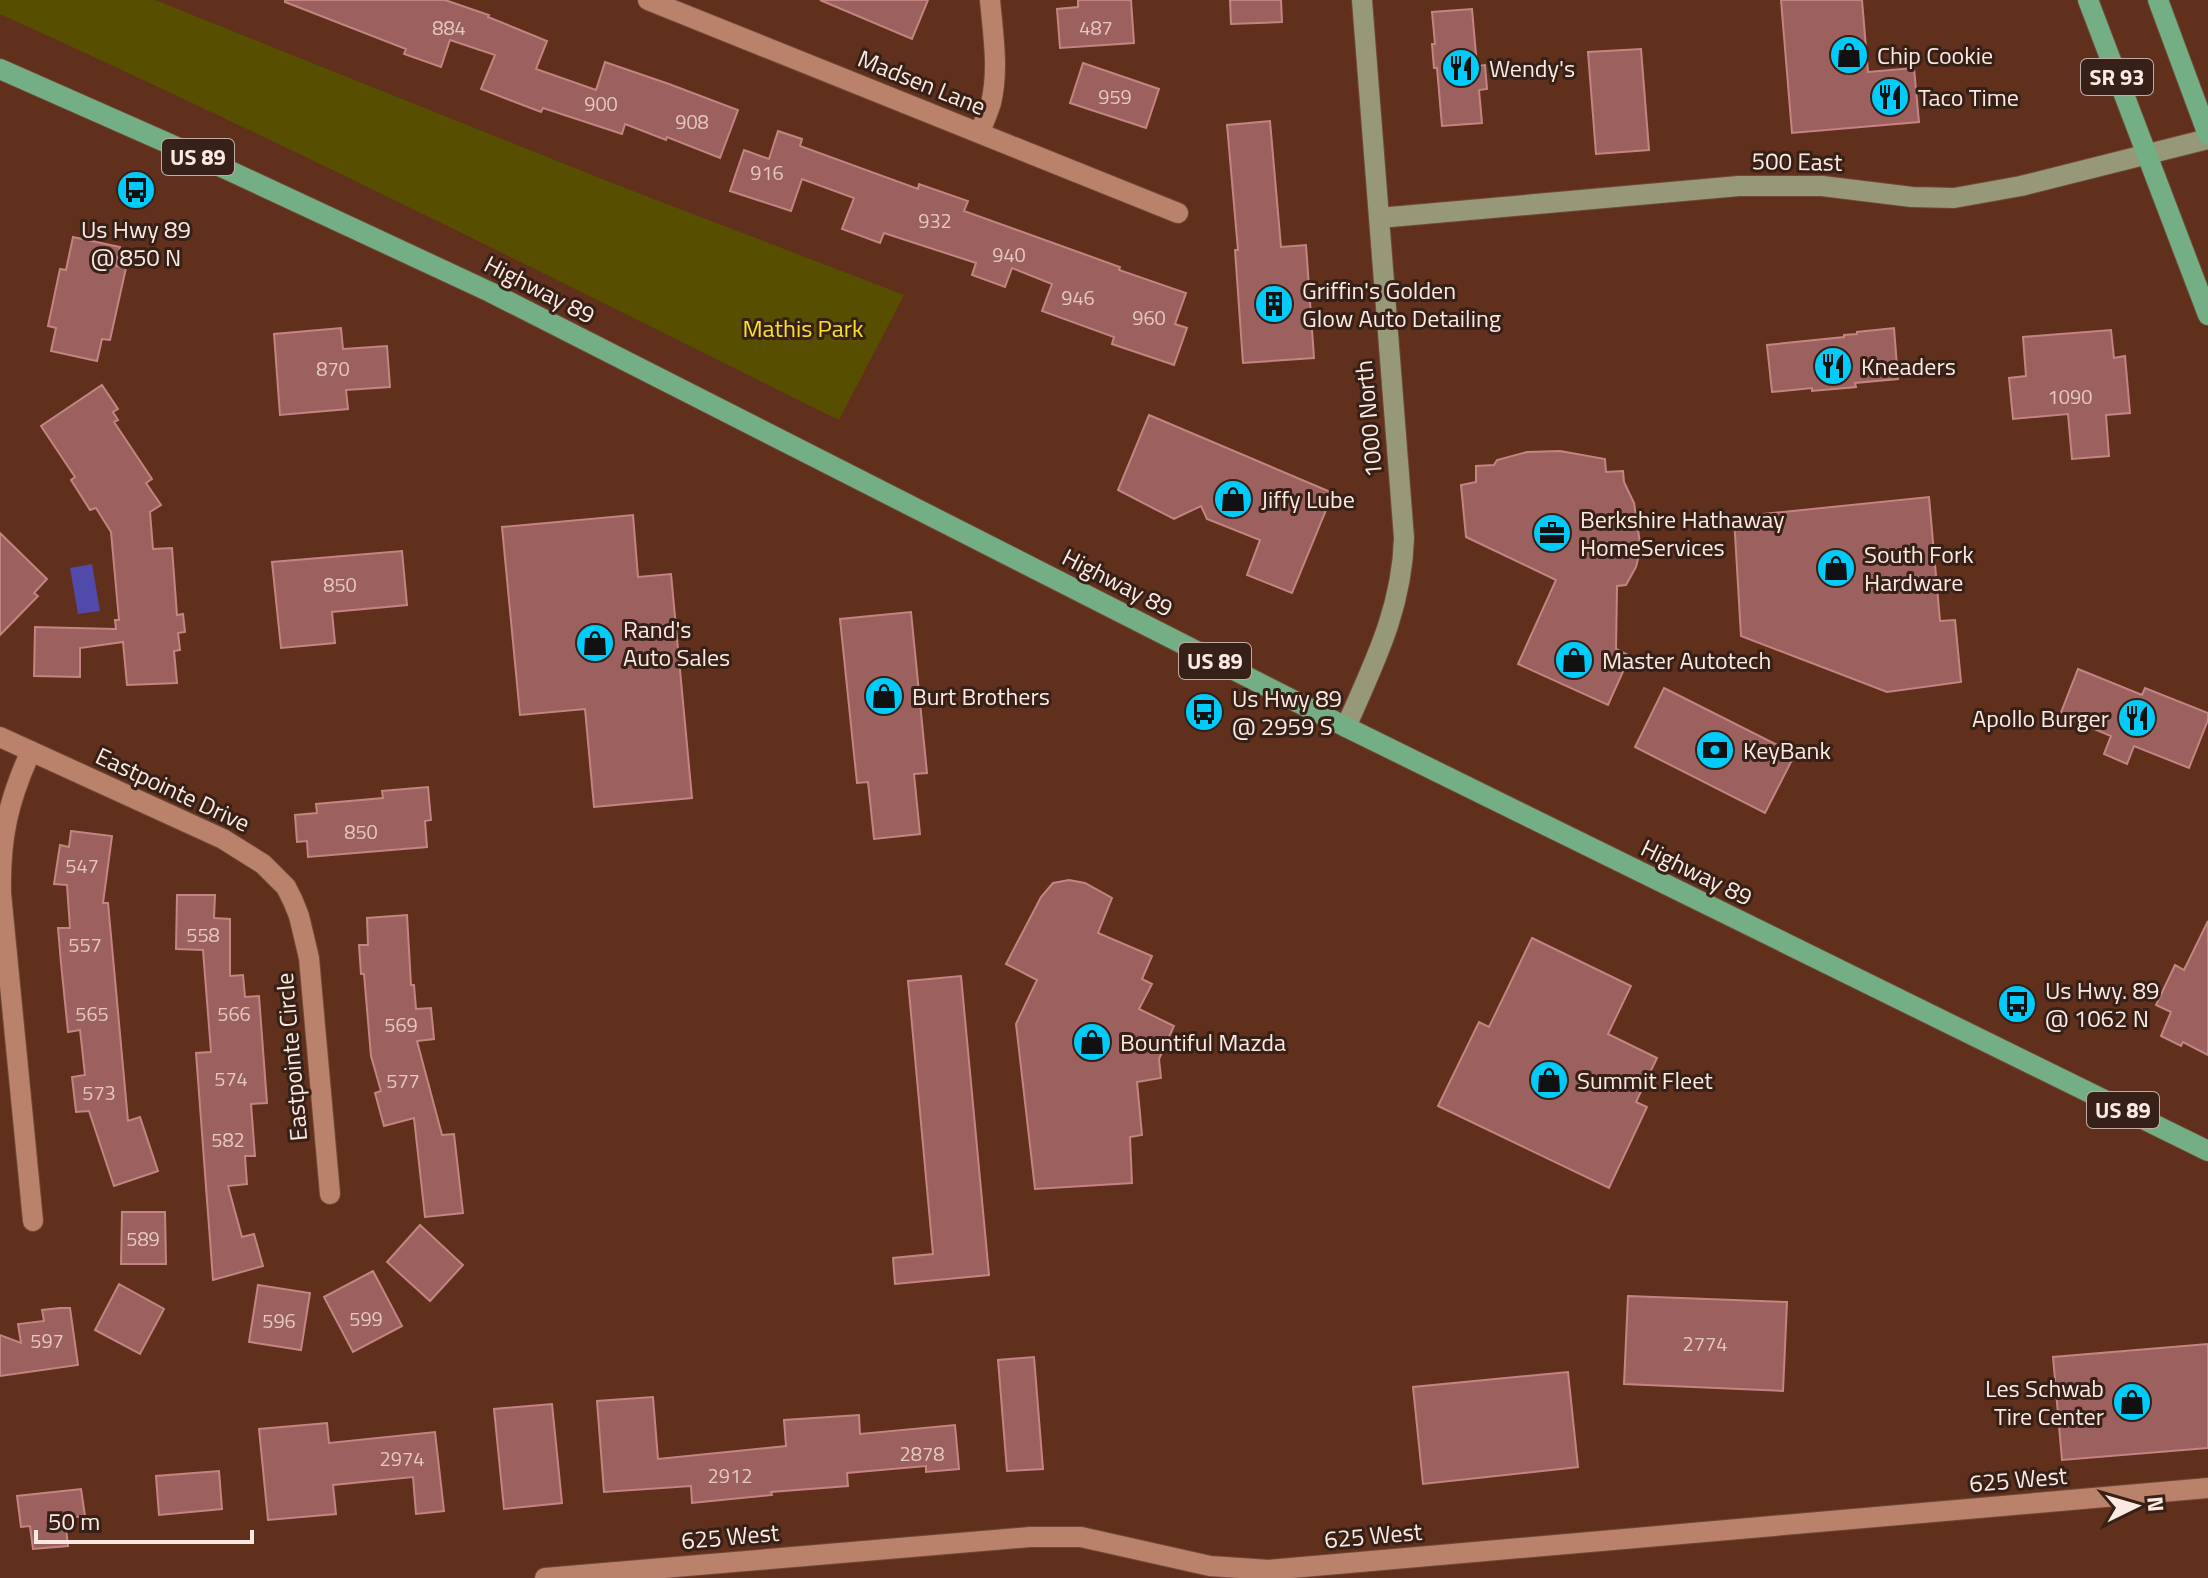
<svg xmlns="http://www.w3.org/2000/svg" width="2208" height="1578" viewBox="0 0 2208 1578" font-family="'Titillium Web',sans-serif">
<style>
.green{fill:#574e00}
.water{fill:#514aab}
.building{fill:#9c615f;stroke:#c38482;stroke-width:2}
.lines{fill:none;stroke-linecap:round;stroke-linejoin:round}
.street-casing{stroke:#704938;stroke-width:22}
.secondary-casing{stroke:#704938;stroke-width:22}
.primary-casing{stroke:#704938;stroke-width:22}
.street{stroke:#ba816b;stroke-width:20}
.secondary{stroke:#969877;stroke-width:20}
.primary{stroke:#73ae84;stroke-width:20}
.labels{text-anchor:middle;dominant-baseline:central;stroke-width:6;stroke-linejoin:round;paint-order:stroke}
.number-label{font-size:20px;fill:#e4c7c0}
.shield{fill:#372017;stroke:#c1ada4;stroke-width:2}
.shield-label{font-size:22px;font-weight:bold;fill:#fce9e1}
.poi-label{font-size:24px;fill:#fce9e1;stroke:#372017;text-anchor:start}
.street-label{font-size:24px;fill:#fce9e1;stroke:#372017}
.park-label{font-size:24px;fill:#f6e028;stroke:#372017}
</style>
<rect width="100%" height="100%" fill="#61301c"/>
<path class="green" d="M0 0H155L612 183 904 295 839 420C561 282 283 142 0 14Z"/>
<path class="water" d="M92 564 100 611 78 614 70 568Z"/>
<path class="building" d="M285 0H445L489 15 488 17 547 41 536 69 596 90 605 62 669 84 738 110 720 158 667 137 666 140 625 124 622 134 543 108 541 112 481 89 495 55 450 40 441 67 404 54 406 49 285 2Z
M820 0H928L912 39Z
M1078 0H1131L1134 43 1060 48 1057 9 1078 7Z
M1230 0H1281L1282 22 1231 24Z
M1781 0H1862L1868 72 1914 68 1919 122 1792 133Z
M1472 9 1477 66 1485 65 1487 89 1479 90 1482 123 1442 126 1437 68H1434L1432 44H1435L1432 12Z
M1641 49 1649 150 1596 154 1588 52Z
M1083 63 1159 89 1146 128 1070 103Z
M1270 121 1281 247 1306 245 1314 358 1243 363 1235 250H1238L1227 125Z
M778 131 802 139 800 146 918 189 919 184 968 201 964 211 1120 267 1119 270 1186 293 1175 324 1187 328 1174 365 1112 344 1114 337 1042 311 1052 284 1012 268 1005 287 972 275 976 263 884 233 880 243 842 229 854 198 802 179 791 211 730 191 744 150 769 159Z
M73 237 120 247 116 266 126 268 110 340 102 339 97 361 51 351 56 328 48 326 60 269 66 270Z
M341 328 343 349 387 346 390 387 346 390 348 409 280 415 274 334Z
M1894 328 1898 379 1855 383 1856 387 1812 391V388L1772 392 1767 345 1844 337V335L1857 334V332Z
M2111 330 2114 358 2125 356 2130 413 2106 415 2109 456 2072 459 2068 414 2013 419 2009 378 2026 376 2023 337Z
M102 385 118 409 113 412 118 420 114 422 152 479 146 483 161 505 150 512 153 549 172 548 177 615 183 614 185 632 178 633 180 650 174 651 177 683 127 685 123 642 80 648V677L34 676 35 627 116 629 115 620H119L111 532 96 508 90 510 71 480 75 477 41 426Z
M1149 415 1333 493 1292 593 1247 575 1260 540 1207 519 1201 506 1174 519 1118 490Z
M1560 451 1605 459 1606 472 1623 471 1624 482 1634 503 1640 543 1639 555 1636 567 1626 585 1617 586 1616 649 1630 656 1608 705 1518 664 1556 580 1466 537 1461 485 1476 482V466L1494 465 1497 460 1527 452Z
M1929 497 1940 621 1955 620 1961 682 1887 692 1741 636 1734 517Z
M633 515 638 577 671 574 692 798 594 807 585 709 520 715 502 527Z
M0 533 47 579 34 593 38 596 0 635Z
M402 551 407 605 332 612 335 643 281 648 272 562Z
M911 612 927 773 914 774 920 834 874 839 868 782 857 783 840 619Z
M2078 669 2142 695 2145 688 2208 713V720L2189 768 2134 746 2127 764 2104 754 2111 736 2060 715Z
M1664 688 1795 754 1765 813 1635 747Z
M428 787 431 820 425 821 427 847 308 857 307 841 297 842 295 815 317 813 316 804 383 798 382 791Z
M71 831 112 836 103 903H108L128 1121 140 1117 158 1171 114 1186 89 1111 76 1112 72 1077 85 1075 80 1030 68 1032 61 963 58 928H70L67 885 54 884 60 845 69 847Z
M1069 880 1085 883 1112 898 1098 933 1152 956 1142 979 1152 984 1139 1009 1174 1026 1159 1059 1161 1078 1137 1082 1142 1135 1130 1137 1132 1183 1035 1189 1016 1024 1037 980 1006 964 1041 897 1053 883Z
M177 895H215L214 918 230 919V976L243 975 245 997 259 996 267 1103 251 1104 255 1156H245L247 1184 228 1186 242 1237 254 1234 263 1266 213 1280 196 1053 211 1052 203 950 176 949Z
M407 915 411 985H414L416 1009 431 1008 434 1039 417 1041 442 1135 454 1134 463 1213 425 1217 414 1118 384 1126 375 1093 381 1091 371 1056 364 974H361L359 945H368L367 918Z
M2208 921V1055L2183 1042 2181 1046 2161 1036 2171 1012 2156 1005 2175 965 2184 970Z
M1532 938 1631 986 1608 1034 1657 1058 1636 1102 1647 1107 1609 1188 1438 1106 1479 1022 1489 1027Z
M961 976 989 1275 895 1284 893 1258 933 1254 908 981Z
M122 1212H165L166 1264H121Z
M420 1225 463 1265 430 1301 387 1262Z
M373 1271 402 1326 353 1352 324 1297Z
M119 1284 164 1309 140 1354 95 1330Z
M258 1285 310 1293 301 1350 249 1342Z
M1628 1296 1787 1302 1783 1391 1624 1384Z
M60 1308H70L78 1365 0 1376V1335L21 1343 18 1324 44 1321 42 1310Z
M2208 1344V1448L2062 1460 2053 1357Z
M1034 1357 1043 1469 1007 1471 998 1360Z
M1568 1372 1578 1467 1423 1484 1413 1387Z
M653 1397 658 1459 786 1446 784 1420 859 1415 860 1434 955 1425 959 1469 926 1472V1466L847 1473 848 1486 771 1492 772 1495 692 1503 691 1486 604 1492 597 1401Z
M552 1404 562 1503 504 1509 494 1409Z
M327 1423 329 1443 435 1432 444 1511 416 1514 413 1477 333 1485 336 1514 268 1520 259 1429Z
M219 1471 222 1509 159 1515 156 1476Z
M81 1489 85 1516 65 1518 68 1546 33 1549 30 1526 21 1527 17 1496Z"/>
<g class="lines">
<defs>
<path id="street" d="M648 0 1178 213
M980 133C983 123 988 113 991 103 999 69 993 34 990 0
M0 737 223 839 263 864 286 887 293 901 299 916 309 958 330 1194
M31 751C8 801 0 838 1 893L33 1221
M545 1578 1030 1537H1081L1210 1566 1269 1570 2208 1488"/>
<path id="secondary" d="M1379 218 1739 186H1822L1912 197 1954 198 2021 186 2208 139
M1346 727C1374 663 1402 609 1404 538L1362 0"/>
<path id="primary" d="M2088 0 2208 315
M2158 0 2208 135
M0 69 215 164 490 292 1346 727 2208 1151"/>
</defs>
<use href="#street" class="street-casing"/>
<use href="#secondary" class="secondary-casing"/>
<use href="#primary" class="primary-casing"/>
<use href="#street" class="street"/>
<use href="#secondary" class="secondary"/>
<use href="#primary" class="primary"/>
</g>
<defs>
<symbol id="shop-disc" viewBox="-11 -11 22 22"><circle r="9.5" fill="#01cbf9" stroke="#372017"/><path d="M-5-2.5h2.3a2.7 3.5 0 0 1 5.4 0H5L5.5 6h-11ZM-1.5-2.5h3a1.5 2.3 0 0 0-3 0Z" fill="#111"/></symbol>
<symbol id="restaurant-disc" viewBox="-11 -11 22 22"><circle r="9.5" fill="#01cbf9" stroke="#372017"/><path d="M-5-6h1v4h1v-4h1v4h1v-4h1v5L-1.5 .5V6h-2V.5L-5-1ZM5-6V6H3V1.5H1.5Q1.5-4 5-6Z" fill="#111"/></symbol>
<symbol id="bus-disc" viewBox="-11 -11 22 22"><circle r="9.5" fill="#01cbf9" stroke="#372017"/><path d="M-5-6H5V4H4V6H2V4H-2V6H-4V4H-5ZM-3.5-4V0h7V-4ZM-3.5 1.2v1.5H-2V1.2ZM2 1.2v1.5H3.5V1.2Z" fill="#111"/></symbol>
<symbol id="building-disc" viewBox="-11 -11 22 22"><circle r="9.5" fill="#01cbf9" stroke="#372017"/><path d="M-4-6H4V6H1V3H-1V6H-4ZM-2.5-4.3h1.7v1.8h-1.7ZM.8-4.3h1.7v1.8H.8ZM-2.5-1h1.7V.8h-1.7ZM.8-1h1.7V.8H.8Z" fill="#111"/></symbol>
<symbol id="office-disc" viewBox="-11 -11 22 22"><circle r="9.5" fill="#01cbf9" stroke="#372017"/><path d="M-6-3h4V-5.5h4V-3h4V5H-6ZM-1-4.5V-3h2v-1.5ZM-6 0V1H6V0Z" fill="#111"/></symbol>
<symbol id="bank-disc" viewBox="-11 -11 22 22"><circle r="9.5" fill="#01cbf9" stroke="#372017"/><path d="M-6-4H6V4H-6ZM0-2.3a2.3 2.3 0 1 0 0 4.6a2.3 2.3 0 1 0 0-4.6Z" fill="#111"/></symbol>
</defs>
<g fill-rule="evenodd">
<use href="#shop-disc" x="1827" y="33" width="44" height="44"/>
<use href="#restaurant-disc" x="1439" y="46" width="44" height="44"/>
<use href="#restaurant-disc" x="1868" y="75" width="44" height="44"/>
<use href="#bus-disc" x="114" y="168" width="44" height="44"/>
<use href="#building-disc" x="1252" y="282" width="44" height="44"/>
<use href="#restaurant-disc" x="1811" y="344" width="44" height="44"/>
<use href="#shop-disc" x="1211" y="477" width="44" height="44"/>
<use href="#office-disc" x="1530" y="511" width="44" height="44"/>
<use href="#shop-disc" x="1814" y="546" width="44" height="44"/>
<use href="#shop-disc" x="573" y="621" width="44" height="44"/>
<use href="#shop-disc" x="1552" y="638" width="44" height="44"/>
<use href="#shop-disc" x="862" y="674" width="44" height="44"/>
<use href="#bus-disc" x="1182" y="690" width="44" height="44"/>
<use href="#restaurant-disc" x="2115" y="696" width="44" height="44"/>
<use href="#bank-disc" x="1693" y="728" width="44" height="44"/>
<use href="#bus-disc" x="1995" y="982" width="44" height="44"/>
<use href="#shop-disc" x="1070" y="1020" width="44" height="44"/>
<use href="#shop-disc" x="1527" y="1058" width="44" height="44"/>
<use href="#shop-disc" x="2110" y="1380" width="44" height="44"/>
</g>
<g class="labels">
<g class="number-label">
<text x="449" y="27">884</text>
<text x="1096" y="27">487</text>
<text x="1115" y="96">959</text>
<text x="601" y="103">900</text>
<text x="692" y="121">908</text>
<text x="767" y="172">916</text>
<text x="935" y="220">932</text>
<text x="1009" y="254">940</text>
<text x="1078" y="297">946</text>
<text x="1149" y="317">960</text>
<text x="333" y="368">870</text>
<text x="2070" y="396">1090</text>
<text x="340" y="584">850</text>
<text x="361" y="831">850</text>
<text x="82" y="865">547</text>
<text x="203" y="934">558</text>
<text x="85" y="944">557</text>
<text x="92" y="1013">565</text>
<text x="234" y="1013">566</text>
<text x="401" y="1024">569</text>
<text x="231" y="1078">574</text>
<text x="403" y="1080">577</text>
<text x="99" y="1092">573</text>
<text x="228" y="1139">582</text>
<text x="143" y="1238">589</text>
<text x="366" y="1318">599</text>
<text x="279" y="1320">596</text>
<text x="47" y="1340">597</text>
<text x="1705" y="1343">2774</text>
<text x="922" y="1453">2878</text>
<text x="402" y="1458">2974</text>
<text x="730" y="1475">2912</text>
</g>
<g class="shield">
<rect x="2081" y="59" width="72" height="36" rx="6"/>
<rect x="162" y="139" width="72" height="36" rx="6"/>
<rect x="1179" y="643" width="72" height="36" rx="6"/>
<rect x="2087" y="1092" width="72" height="36" rx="6"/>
</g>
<g class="shield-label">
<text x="2117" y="77">SR 93</text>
<text x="198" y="157">US 89</text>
<text x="1215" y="661">US 89</text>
<text x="2123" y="1110">US 89</text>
</g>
<g class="poi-label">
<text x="1877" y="55">Chip Cookie</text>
<text x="1489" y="68">Wendy's</text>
<text x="1918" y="97">Taco Time</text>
<text x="136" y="229" text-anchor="middle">Us Hwy 89<tspan x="136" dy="28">@ 850 N</tspan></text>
<text x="1302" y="290">Griffin's Golden<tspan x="1302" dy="28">Glow Auto Detailing</tspan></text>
<text x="1861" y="366">Kneaders</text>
<text x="1261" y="499">Jiffy Lube</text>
<text x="1580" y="519">Berkshire Hathaway<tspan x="1580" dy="28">HomeServices</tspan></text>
<text x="1864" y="554">South Fork<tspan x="1864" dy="28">Hardware</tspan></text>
<text x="623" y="629">Rand's<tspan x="623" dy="28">Auto Sales</tspan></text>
<text x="1602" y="660">Master Autotech</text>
<text x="912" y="696">Burt Brothers</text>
<text x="1232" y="698">Us Hwy 89<tspan x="1232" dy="28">@ 2959 S</tspan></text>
<text x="2109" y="718" text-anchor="end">Apollo Burger</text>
<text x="1743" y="750">KeyBank</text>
<text x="2045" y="990">Us Hwy. 89<tspan x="2045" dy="28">@ 1062 N</tspan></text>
<text x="1120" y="1042">Bountiful Mazda</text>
<text x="1577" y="1080">Summit Fleet</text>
<text x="2104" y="1388" text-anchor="end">Les Schwab<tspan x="2104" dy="28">Tire Center</tspan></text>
</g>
<g class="street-label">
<text transform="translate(922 82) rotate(22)">Madsen Lane</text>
<text transform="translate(1797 161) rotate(1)">500 East</text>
<text transform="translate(540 289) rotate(27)">Highway 89</text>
<text transform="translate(1368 419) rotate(-95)">1000 North</text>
<text transform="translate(1118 582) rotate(27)">Highway 89</text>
<text transform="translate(173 789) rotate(25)">Eastpointe Drive</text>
<text transform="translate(1697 872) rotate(26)">Highway 89</text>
<text transform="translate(291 1057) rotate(-95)">Eastpointe Circle</text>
<text transform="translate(2018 1479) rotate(-5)">625 West</text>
<text transform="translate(1373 1535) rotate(-5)">625 West</text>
<text transform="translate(730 1536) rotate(-5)">625 West</text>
</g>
<g class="park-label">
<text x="803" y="328">Mathis Park</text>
</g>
</g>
<g transform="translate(2136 1506) rotate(85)" stroke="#372017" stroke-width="6" paint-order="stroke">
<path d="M0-6L14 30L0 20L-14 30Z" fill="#fce9e1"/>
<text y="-12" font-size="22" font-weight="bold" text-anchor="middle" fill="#fce9e1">N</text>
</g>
<path d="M36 1530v12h216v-12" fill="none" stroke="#fce9e1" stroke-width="4"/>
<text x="48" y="1530" font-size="24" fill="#fce9e1" stroke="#372017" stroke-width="6" paint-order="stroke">50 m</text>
</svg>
